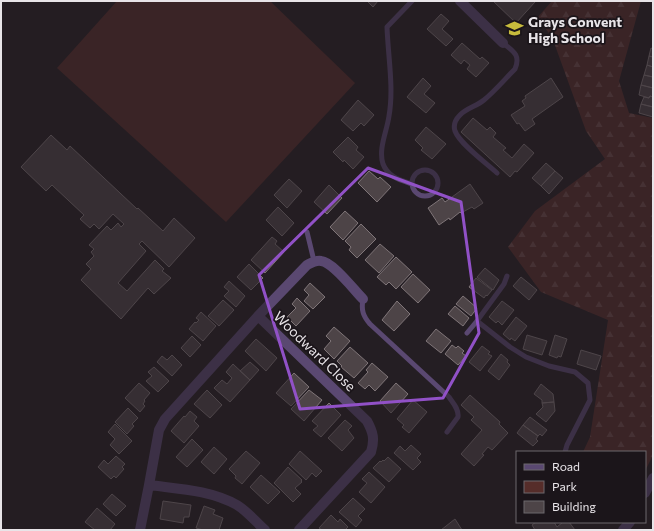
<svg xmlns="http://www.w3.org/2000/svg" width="654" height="531" viewBox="0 0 654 531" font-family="Commissioner,sans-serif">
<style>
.green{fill:#562d2a}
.forest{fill:url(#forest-firs)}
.building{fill:#4d4447;stroke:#7f7578}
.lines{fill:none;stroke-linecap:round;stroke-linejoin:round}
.lane{stroke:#5a4871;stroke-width:5}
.street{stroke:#5a4871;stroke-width:10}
.marked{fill:none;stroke:#9151c7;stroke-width:3;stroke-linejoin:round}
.labels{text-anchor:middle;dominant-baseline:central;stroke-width:3.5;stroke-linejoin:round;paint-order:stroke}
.poi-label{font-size:14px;font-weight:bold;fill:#e8e4e8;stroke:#1b151a;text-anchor:start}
.street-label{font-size:14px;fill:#e8e4e8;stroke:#1b151a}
</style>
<defs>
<pattern id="forest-firs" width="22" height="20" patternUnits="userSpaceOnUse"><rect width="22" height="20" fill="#562d2a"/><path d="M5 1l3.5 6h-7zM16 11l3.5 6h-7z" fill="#6e4b49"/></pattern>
</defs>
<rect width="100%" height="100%" fill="#241e23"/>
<path class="green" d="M117 1H270L355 83 226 222 57 68Z"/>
<path class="forest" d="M552 1H641L619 81 629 113 653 118V455L645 471V452H583L590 437 608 320 541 292 508 247 535 211 605 159 586 131 552 37 537 18Z"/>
<path class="building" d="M367 1H378L373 7Z
M493 1H533L535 2 516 23Z
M441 14 449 21 442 29 453 39 446 46 427 29Z
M462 43 480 59 482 57 489 63 476 77 467 69 470 65 464 60 461 64 451 55Z
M651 48 653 49V57L649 56Z
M649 56 653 57V67L647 65Z
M647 65 653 67V77L644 75Z
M644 75 653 77V88L641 85Z
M423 78 431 86 424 94 435 103 426 113 407 97Z
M551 78 563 97 532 119 535 124 525 131 519 123 517 124 511 115 525 106 522 101 526 98 525 96Z
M641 85 653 88V97L650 96 649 98 639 95Z
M650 96 653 97V107L641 104 644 97 649 98Z
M358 100 374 115 364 126 361 123 353 131 341 120Z
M641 104 653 107V117L639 113Z
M473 118 487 130 490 127 496 133 493 137 506 148 503 150 512 158 524 144 534 153 517 172 515 171 510 177 461 132Z
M426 127 446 144 432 159 421 150 423 148 415 140Z
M51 135 67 150 70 146 137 209 138 208 163 231 174 218 195 238 169 267 142 241 139 244 146 251 118 283 127 291 155 260 164 269 162 271 171 278 154 294 148 288 121 319 81 280 91 269 86 264 94 256 91 252 94 249 89 245 107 226 111 230 118 223 121 227 124 224 113 214 99 229 94 224 90 228 80 219 84 215 52 185 46 191 21 167Z
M348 137 358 147 356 150 364 157 353 169 344 160 343 162 333 152Z
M546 163 555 171 541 186 532 178Z
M369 171 378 179 380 177 391 187 377 202 358 183Z
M555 171 563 178 549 194 541 186Z
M289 179 302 191 287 208 274 195Z
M470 184 483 203 474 209 472 207 461 213 460 212 450 220 449 218 439 225 428 208 442 198 445 202Z
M329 185 342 198 327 214 314 202Z
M278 207 294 223 282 236 266 220Z
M345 211 358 223 343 240 330 227Z
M361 224 376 239 357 258 349 250 351 247 345 241Z
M272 237 277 241 275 244 284 252 265 273 251 260Z
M380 244 394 256 379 273 365 260Z
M396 257 412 272 396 289 389 282 386 285 377 277Z
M249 264 263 278 251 290 237 277Z
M485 268 499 280 493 290 477 277Z
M413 274 430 290 418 303 401 287Z
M521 277 537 290 529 300 513 286Z
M476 278 492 290 487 296 486 295 484 298 469 287Z
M229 281 245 296 236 307 224 296 229 291 224 287Z
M310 283 325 297 313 309 304 301 309 295 304 290Z
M463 296 477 308 471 316 456 304Z
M297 298 310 311 296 326 287 317 296 308 292 304Z
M223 300 234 310 219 326 208 316Z
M397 301 410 314 394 331 382 320Z
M502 301 514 310 502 325 498 321 496 323 489 317Z
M455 306 469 318 463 326 448 314Z
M201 312 216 326 203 341 189 329 195 322 196 323 199 320 196 318Z
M516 317 527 326 515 341 511 338 510 340 503 334Z
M334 327 350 341 334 359 324 349 331 341 326 336Z
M436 329 451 341 441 353 426 341Z
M527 335 547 341 542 355 523 349Z
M555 335 567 339 561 357 558 356 557 358 549 355Z
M192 336 201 345 190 357 181 348Z
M256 339 277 358 266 371 245 351Z
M452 345 456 348 458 346 464 351 462 353 466 356 458 365 445 354Z
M482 346 490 352 488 354 492 356 480 371 469 362Z
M350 347 368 363 354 378 341 367 342 366 337 361Z
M581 350 601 356 596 370 577 364Z
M501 354 508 360 507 362 510 365 499 380 488 371Z
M172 355 182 365 172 376 157 362 162 356 167 360Z
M250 362 259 370 250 380 240 371Z
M372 363 388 377 375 391 369 385 365 389 358 383 368 372 366 370Z
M233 364 250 380 230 402 214 388 222 380 227 384 232 378 226 372Z
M154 367 169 381 158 392 146 381 152 376 148 372Z
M294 373 309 387 291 406 276 393Z
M139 383 150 393 144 400 145 401 143 404 145 406 140 412 125 398Z
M396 383 408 394 391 413 380 401Z
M541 384 553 394 554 402 542 403V400L534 394Z
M207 390 222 405 210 418 194 404Z
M309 390 322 400 304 421 291 409Z
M470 395 500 422 499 424 508 433 492 450 488 447 482 454 484 455 474 466 461 454 482 430 471 420 474 417 461 405Z
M413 400 427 412 409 433 402 427 404 425 397 419Z
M554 402 555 411 546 422 536 414 543 407 542 403Z
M329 403 341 415 321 437 313 430 318 426 312 421Z
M128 408 138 418 132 424 134 426 127 434 115 422Z
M190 411 197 417 194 421 199 426 184 443 171 431 184 416 185 417Z
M530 417 547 430 542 436 540 434 538 436 523 425Z
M345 420 352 426 348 430 354 438 342 451 328 438Z
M115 424 132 441 119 454 110 445 115 439 108 432Z
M523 425 538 436 536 439 538 441 533 446 517 433Z
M192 439 203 450 187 467 176 457Z
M411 445 421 454 417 458 421 462 413 470 394 453 400 446 405 451Z
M214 447 227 459 214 474 201 462Z
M246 451 260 463 242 484 235 478 236 476 229 469Z
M300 451 322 471 316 477 312 473 306 480 289 464Z
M116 456 125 464 122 467 124 469 116 478 114 476 111 479 98 467 104 460 108 464Z
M388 457 401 469 389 482 373 468 380 461 381 462 383 460 384 461Z
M288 467 302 480 301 481 302 482 295 488 301 494 293 502 274 483Z
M369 472 385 487 371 503 359 492 367 483 362 479Z
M261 475 280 492 268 504 250 487Z
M112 494 126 506 116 516 103 504Z
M353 498 365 509 358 516 362 520 356 527 339 512Z
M163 501 191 505 189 517H184L183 523 160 519Z
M204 506 215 510 213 514 223 518 219 530H203L196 528Z
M97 508 115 524 110 530H95L85 522Z
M331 515 338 522 340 519 348 527 345 530H322L319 528Z
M455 519 462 530H441Z
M536 522H554L557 527 563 522H569L575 530H535L532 525Z"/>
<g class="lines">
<path class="lane" d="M412 1 387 27C388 56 394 88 389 116 387 131 378 149 383 164 388 177 400 180 412 184
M412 183a13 13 0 1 1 26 0a13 13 0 1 1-26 0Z
M497 173C486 163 460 144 455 131 453 125 456 119 460 115 467 108 477 106 484 100 495 91 505 79 515 69 521 55 513 51 503 43
M307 232 314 261
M507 276 504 284 477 321 510 347 526 357 549 366 575 372 588 383 590 400 567 445 565 452
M363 299C361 310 363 316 370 324L449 397C453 403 459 409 458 417L447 432
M467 333 477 321"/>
<path class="street" d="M460 1 503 43
M258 316 307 265C311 263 316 260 321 261 333 262 354 290 363 299
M645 493 653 478
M140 530 149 485
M265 530C256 522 247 511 237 505 210 490 179 489 149 485L159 430 165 419 258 316 367 421C373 432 375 439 371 452L299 530
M623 530 630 522"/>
</g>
<path d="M0 0H654V531H0ZM368 168 461 202 479 333 443 398 300 409 259 275Z" fill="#241e23" fill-opacity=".55" fill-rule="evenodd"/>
<path class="marked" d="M368 168 461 202 479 333 443 398 300 409 259 275Z"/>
<defs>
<symbol id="school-bare" viewBox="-9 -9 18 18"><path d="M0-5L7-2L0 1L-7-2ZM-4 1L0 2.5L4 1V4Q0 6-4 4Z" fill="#c7bb3c" stroke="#1b151a" stroke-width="2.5" paint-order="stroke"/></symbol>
</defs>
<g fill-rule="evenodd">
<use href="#school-bare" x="502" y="16" width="25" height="25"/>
</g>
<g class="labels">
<g class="poi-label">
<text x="528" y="21">Grays Convent<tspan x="528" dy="16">High School</tspan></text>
</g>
<g class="street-label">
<text transform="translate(315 351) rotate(44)">Woodward Close</text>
</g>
</g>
<rect width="654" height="531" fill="none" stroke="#e8e4e8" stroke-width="4"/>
<rect x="516" y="451" width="130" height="72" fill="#1b151a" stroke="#6d686c"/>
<rect x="524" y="464" width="20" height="6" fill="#5a4871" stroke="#6d686c"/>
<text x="552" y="471" font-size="12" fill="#e8e4e8">Road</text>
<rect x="524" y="481" width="20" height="12" fill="#562d2a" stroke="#6d686c"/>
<text x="552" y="491" font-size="12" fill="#e8e4e8">Park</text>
<rect x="524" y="501" width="20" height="12" fill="#4d4447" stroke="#6d686c"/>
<text x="552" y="511" font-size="12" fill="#e8e4e8">Building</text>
</svg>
